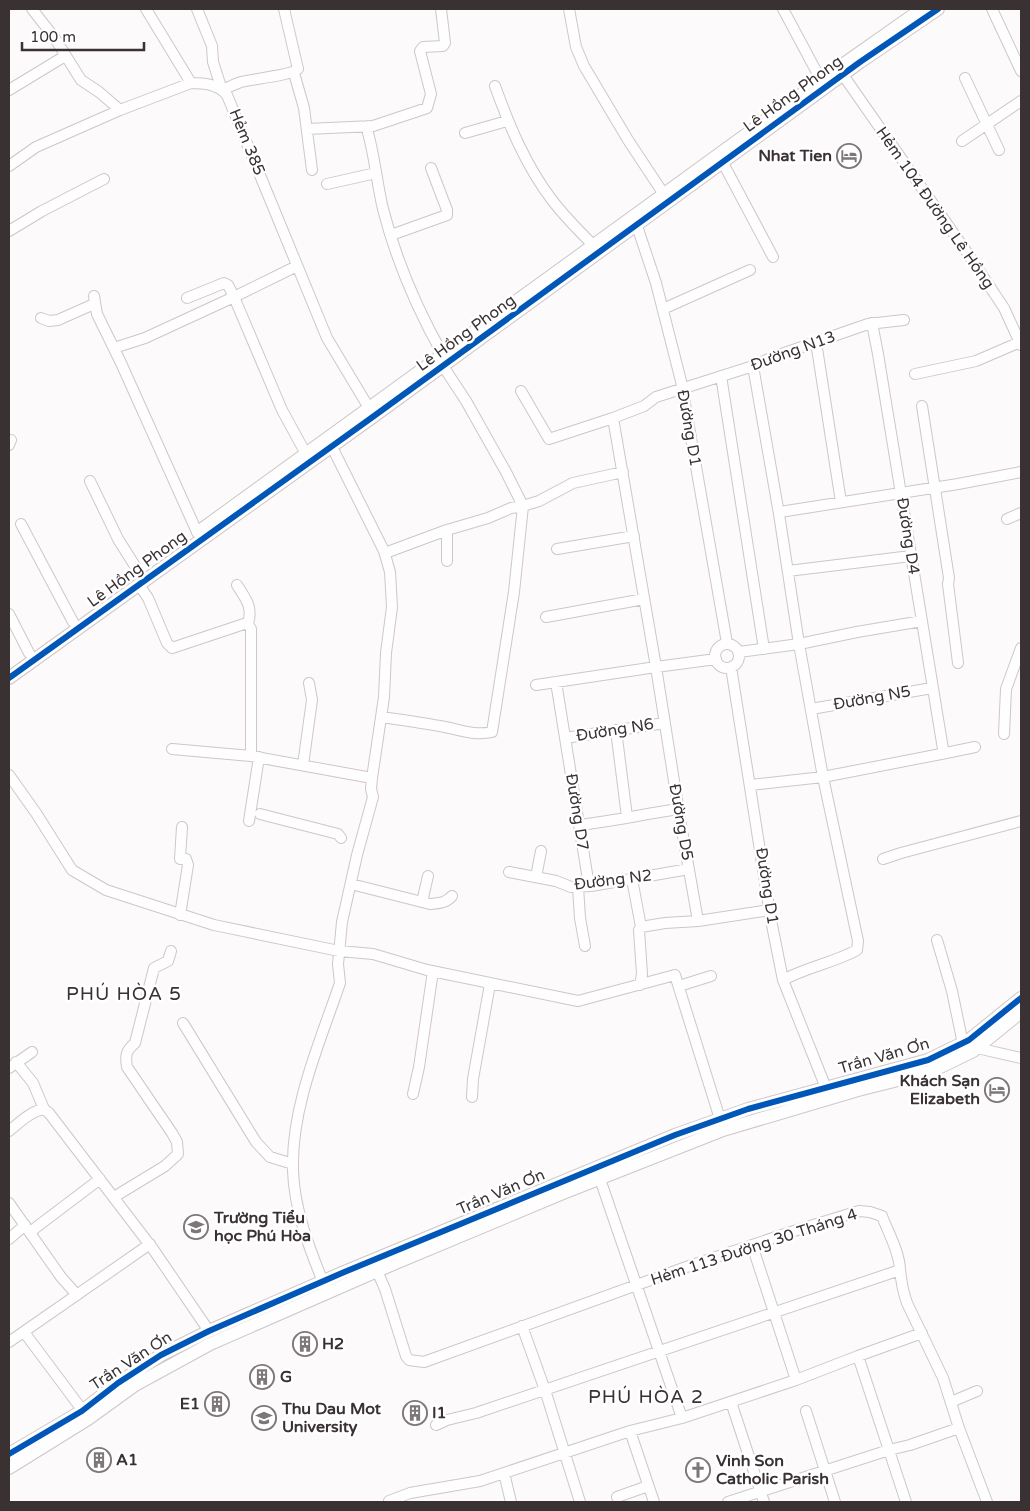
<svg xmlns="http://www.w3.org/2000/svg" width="1030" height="1511" viewBox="0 0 1030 1511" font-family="'Varela Round',sans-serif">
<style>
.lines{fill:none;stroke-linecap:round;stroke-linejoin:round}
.minor-casing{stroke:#cdc7c9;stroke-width:12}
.tertiary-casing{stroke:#cdc7c9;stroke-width:14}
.minor{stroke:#fffefe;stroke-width:10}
.tertiary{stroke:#fffefe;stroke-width:12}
.cycleway-casing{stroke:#fff;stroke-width:9}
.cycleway{stroke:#0057b8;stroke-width:6}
.labels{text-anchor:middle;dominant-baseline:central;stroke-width:5;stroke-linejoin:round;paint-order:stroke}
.street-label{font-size:16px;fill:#3a3133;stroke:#fff}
.poi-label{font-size:16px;font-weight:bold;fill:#3a3133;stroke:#fff;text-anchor:start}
.quarter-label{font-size:19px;letter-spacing:1px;fill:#3a3133;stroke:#fff}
</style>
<rect width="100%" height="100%" fill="#fdfafb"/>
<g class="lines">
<defs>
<path id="minor" d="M32 9 54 37 81 80 99 92 120 110 191 83C204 83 218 84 227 95L327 338 372 413
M146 9 191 83
M197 9 212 46 213 62 222 90C229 87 235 84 241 82 253 79 292 75 298 69L284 9
M569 9 576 47 584 66 628 140 667 199
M783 9 821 80
M992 9 1021 71
M294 73 304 108 312 170
M843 75 968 254 1004 308 1021 345
M965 78 999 150
M495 86C509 125 526 166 552 200 564 216 579 231 593 245
M9 90 65 56
M368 126V133C375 158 377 184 383 209 396 260 417 309 443 355
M307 129 373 126 427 108 431 94 420 51 423 47 443 46 445 43 441 9
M465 133 507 121
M962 141 1021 101
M723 163 773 257
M9 166 36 147 120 110
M327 184 376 173
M635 220 656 283 681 381 727 643
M9 231 42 211 104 179
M391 235 447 215V210L431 168
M94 296 97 314 121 363 197 532
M187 298 224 283 228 285 234 297 297 266
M663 309 750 270
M41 318 49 321 58 320 94 304
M872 323 878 354 943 749 941 754 823 777 799 644 857 632 922 621
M816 342 841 502
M114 348 145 338 234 297 282 410 306 454
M443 366 466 401 506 472 523 506 539 501 573 483 623 472
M753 366 779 514
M915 374 976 361 1020 342
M721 376 764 649
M521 391 549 439 613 418
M922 406 949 578 948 584 958 663
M9 445 11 440
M90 481 118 539 140 574
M1007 519 1021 513
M21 524 73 622
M557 549 634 536
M385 553 447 530
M788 571 911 556
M139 585 148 598 167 643 172 648 244 624H248L251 629V756L372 778
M237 585C246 599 253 607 248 624
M9 614 29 653
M546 617 644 599
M715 656a12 12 0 1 1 24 0a12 12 0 1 1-24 0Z
M739 652 799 644 779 514 780 512 958 484 1021 472
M731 667 771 920 783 980 828 1093
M556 682 589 886
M536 685 656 667 613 418 644 406 656 397 753 366 773 357 868 324 904 320
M811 709 932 688
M381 717C402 720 424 723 445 727 461 730 475 736 492 732L514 592 523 506 511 508 488 518 447 530V561
M616 730 627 817
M1004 734 1006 689 1021 648
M565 738 665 723
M172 749 251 756
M941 754 975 747
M303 765 312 700 309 683
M9 775 36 813 72 870 106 890 214 925 339 951 373 954 427 970 578 1001 675 975 720 1119
M750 785 823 777 858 941 857 950C833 963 807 967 783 980
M260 814 338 834 341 838
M249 821 259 757
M580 825C613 821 645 814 678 809
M883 859 901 853 1021 821
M509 872 556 881 571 887 591 886 689 869
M536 877 541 851
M632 879 641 927
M351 884 430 904C439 903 446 903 452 896
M578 887 580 918 585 946
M422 902 428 876
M180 915 188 865 186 859H180L182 827
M698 921 680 819 656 667 716 659
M937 940 952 991 963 1044
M640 985 642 974 639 930 641 927 665 923 698 921 770 910
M679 986 711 976
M183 1023 256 1142 270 1157 293 1164
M977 1048 1021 1058
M16 1062 33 1083 44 1109
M9 1068 32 1052
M413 1094 419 1067 433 971
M472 1097 473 1079 490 984
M9 1131C19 1123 31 1111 44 1109L49 1113 153 1249 209 1331
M600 1179 682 1418
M114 1197 165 1166 178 1154 177 1142 172 1133 127 1067C125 1055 126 1051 135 1043L154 968 168 961 171 951
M9 1203 61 1277 77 1295
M30 1232 100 1179
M9 1239 25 1225
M752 1245 796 1380
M377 1271 385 1289 406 1356 409 1360 424 1362 689 1266 797 1230 859 1211 870 1212 882 1216C888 1232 899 1251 900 1269 901 1280 903 1292 907 1303L943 1378 959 1428 987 1502
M325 1287C310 1250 294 1210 293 1170 291 1107 320 1042 340 983L338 964 342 922 357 855 373 797 371 789 372 778 384 697 386 653 392 607 390 572 384 551 332 447
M522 1326 545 1390 580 1502
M24 1332 86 1415
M9 1342 150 1244
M858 1356 906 1502
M731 1402 764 1502
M951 1402 977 1391
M806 1411 835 1502
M436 1425 447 1420 476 1413 900 1270
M630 1431 654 1502
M504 1473 511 1502
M617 1497 648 1486
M389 1501 410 1493 480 1481 630 1431 682 1418 796 1380 858 1356 922 1333
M728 1502 889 1450 910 1445 959 1428"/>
<path id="tertiary" d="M198 532 838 68 922 9
M9 678 374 416 860 62 938 9
M9 1454 82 1411 118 1383 161 1355 209 1331 342 1273 675 1135 748 1109 928 1060 969 1040 1021 998
M9 1468 88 1419 135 1385 210 1344 393 1264 563 1193 723 1130 858 1090 930 1072 973 1051 1021 1012"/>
</defs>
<use href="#minor" class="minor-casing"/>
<use href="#tertiary" class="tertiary-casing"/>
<use href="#minor" class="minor"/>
<use href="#tertiary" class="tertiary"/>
<defs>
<path id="cycleway" d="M9 678 374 416 860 62 938 9
M9 1454 82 1411 118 1383 161 1355 209 1331 342 1273 675 1135 748 1109 928 1060 969 1040 1021 998"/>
</defs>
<use href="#cycleway" class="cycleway-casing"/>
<use href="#cycleway" class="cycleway"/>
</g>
<defs>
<symbol id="hotel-ring" viewBox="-11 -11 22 22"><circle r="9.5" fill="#fff" stroke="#7e7779" stroke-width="1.5"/><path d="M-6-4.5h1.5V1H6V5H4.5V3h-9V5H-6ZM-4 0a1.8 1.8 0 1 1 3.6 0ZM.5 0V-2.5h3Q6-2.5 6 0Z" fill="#7e7779"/></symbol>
<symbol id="school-ring" viewBox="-11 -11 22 22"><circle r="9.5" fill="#fff" stroke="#7e7779" stroke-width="1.5"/><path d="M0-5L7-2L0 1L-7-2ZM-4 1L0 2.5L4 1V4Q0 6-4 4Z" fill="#7e7779"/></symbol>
<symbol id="building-ring" viewBox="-11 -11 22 22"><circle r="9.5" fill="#fff" stroke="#7e7779" stroke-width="1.5"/><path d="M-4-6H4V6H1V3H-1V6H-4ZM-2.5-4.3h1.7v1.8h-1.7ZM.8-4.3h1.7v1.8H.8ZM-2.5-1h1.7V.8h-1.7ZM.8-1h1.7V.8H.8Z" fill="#7e7779"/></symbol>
<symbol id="university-ring" viewBox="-11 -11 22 22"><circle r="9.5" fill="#fff" stroke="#7e7779" stroke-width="1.5"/><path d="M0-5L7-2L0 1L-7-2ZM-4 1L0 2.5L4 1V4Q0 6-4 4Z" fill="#7e7779"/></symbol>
<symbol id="church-ring" viewBox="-11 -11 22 22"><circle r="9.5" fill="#fff" stroke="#7e7779" stroke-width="1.5"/><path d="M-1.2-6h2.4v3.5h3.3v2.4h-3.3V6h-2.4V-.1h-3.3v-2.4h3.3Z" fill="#7e7779"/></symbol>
</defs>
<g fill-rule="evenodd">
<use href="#hotel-ring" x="835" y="142" width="28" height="28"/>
<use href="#hotel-ring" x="983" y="1076" width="28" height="28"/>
<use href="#school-ring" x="182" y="1213" width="28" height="28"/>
<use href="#building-ring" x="291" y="1330" width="28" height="28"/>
<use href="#building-ring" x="248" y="1363" width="28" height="28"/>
<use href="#building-ring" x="203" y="1390" width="28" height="28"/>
<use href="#building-ring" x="401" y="1399" width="28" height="28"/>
<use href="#university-ring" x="250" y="1404" width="28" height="28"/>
<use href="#building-ring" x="85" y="1446" width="28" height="28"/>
<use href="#church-ring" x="684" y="1456" width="28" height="28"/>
</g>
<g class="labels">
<g class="street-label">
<text transform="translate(793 94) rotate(-36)">Lê Hồng Phong</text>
<text transform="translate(247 142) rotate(68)">Hẻm 385</text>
<text transform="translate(935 208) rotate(55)">Hẻm 104 Đường Lê Hồng</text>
<text transform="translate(466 333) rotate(-36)">Lê Hồng Phong</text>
<text transform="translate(793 351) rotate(-20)">Đường N13</text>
<text transform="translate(689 428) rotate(80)">Đường D1</text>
<text transform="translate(908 536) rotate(81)">Đường D4</text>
<text transform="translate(137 569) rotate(-36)">Lê Hồng Phong</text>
<text transform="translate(872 698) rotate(-10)">Đường N5</text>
<text transform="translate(615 730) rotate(-9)">Đường N6</text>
<text transform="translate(577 812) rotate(81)">Đường D7</text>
<text transform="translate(681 822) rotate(80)">Đường D5</text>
<text transform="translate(613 880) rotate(-7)">Đường N2</text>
<text transform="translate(767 886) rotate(81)">Đường D1</text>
<text transform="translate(884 1056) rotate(-16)">Trần Văn Ơn</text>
<text transform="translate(501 1192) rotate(-23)">Trần Văn Ơn</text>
<text transform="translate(754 1247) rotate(-18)">Hẻm 113 Đường 30 Tháng 4</text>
<text transform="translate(131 1361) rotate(-33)">Trần Văn Ơn</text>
</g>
<g class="poi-label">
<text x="832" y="156" text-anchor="end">Nhat Tien</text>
<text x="980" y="1081" text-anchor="end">Khách Sạn<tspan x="980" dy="18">Elizabeth</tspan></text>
<text x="214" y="1218">Trường Tiểu<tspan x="214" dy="18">học Phú Hòa</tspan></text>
<text x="322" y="1344">H2</text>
<text x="280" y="1377">G</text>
<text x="200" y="1404" text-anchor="end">E1</text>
<text x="282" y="1409">Thu Dau Mot<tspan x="282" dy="18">University</tspan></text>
<text x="432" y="1413">I1</text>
<text x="116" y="1460">A1</text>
<text x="716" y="1461">Vinh Son<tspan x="716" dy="18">Catholic Parish</tspan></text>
</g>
<g class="quarter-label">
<text x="124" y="994">PHÚ HÒA 5</text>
<text x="646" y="1397">PHÚ HÒA 2</text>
</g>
</g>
<rect width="1030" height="1511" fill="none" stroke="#3a3133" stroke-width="20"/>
<path d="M22 42v8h122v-8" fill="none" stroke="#3a3133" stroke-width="2.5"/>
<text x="30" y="42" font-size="15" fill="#3a3133" stroke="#ffffff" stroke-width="4" paint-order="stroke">100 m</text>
</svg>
